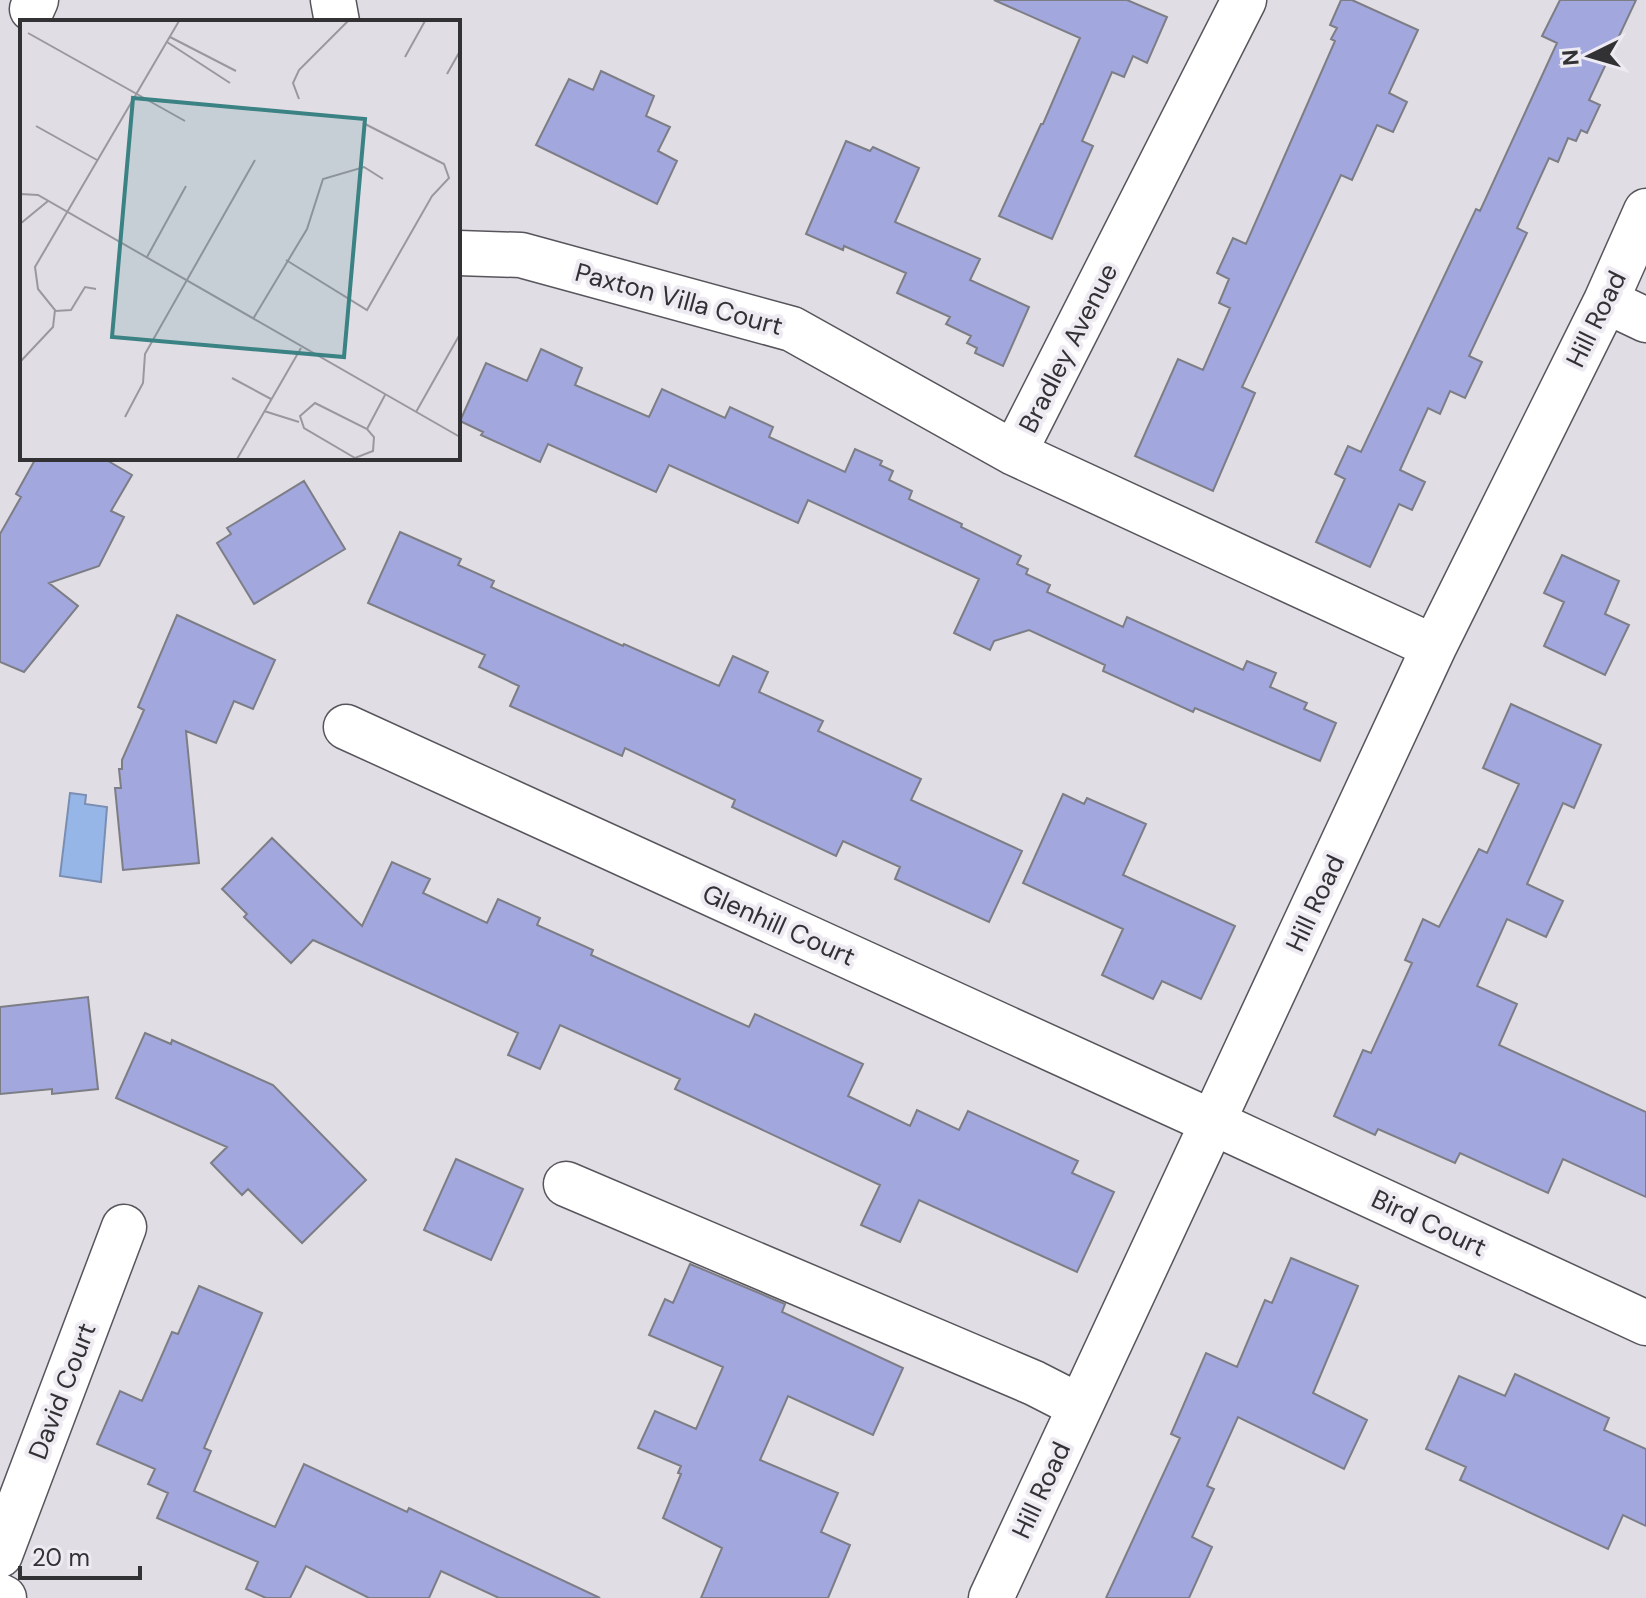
<svg xmlns="http://www.w3.org/2000/svg" width="1646" height="1598" viewBox="0 0 1646 1598" font-family="'DM Sans',sans-serif">
<style>
.water{fill:#97b6e8;stroke:#798eb2;stroke-width:2}
.building{fill:#a2a7de;stroke:#7d7e85;stroke-width:2}
.lines{fill:none;stroke-linecap:round;stroke-linejoin:round}
.minor-casing{stroke:#57555b;stroke-width:47}
.minor{stroke:#fff;stroke-width:44}
.labels{text-anchor:middle;dominant-baseline:central;stroke-width:8;stroke-linejoin:round;paint-order:stroke}
.street-label{font-size:26px;fill:#323134;stroke:#edeaf2}
.inset-road{fill:none;stroke:#9a989e;stroke-width:2}
.view{fill:#3a8283;fill-opacity:0.15;stroke:#3a8283;stroke-width:4}
.inset-edge{fill:none;stroke:#323134;stroke-width:4}
</style>
<rect width="100%" height="100%" fill="#e0dde4"/>
<path class="water" d="M70 793 86 795 85 804 107 807 101 882 60 876Z"/>
<path class="building" d="M994 0H1127L1167 17 1147 63 1133 56 1124 77 1112 72 1082 141 1093 146 1052 239 999 216 1041 124H1043L1080 38Z
M1341 0H1352L1418 30 1389 93 1407 102 1393 132 1377 125 1352 180 1341 175 1242 387 1255 393 1213 491 1135 456 1178 359 1203 370 1230 308 1219 303 1229 279 1217 273 1233 238 1246 244 1335 41 1331 39 1337 28 1330 25Z
M1560 0H1636L1589 100 1600 105 1587 133 1581 130 1576 141 1568 138 1558 162 1549 158 1517 228 1527 233 1469 356 1482 362 1465 398 1450 391 1440 414 1428 408 1400 470 1425 482 1412 510 1399 504 1370 567 1316 542 1345 479 1335 474 1348 446 1361 452 1476 209 1480 211 1557 43 1542 36Z
M601 71 654 96 646 116 670 127 658 151 677 161 657 204 536 145 569 79 593 90Z
M846 141 870 151 873 147 919 168 895 222 980 259 970 280 1029 307 1003 366 975 353 977 348 967 343 971 336 946 324 950 317 897 293 906 273 844 246 843 250 806 234Z
M541 349 582 368 575 385 649 417 662 389 725 418 730 407 773 427 769 437 845 472 855 449 882 461 880 465 893 471 889 480 912 491 909 499 962 524 961 527 1021 556 1017 564 1028 569 1026 574 1050 585 1047 592 1123 627 1127 617 1243 670 1247 661 1276 673 1270 687 1307 703 1304 709 1336 723 1320 761 1195 708 1193 712 1103 671 1105 665 1029 630 994 641 990 650 954 633 979 579 808 500 798 523 669 465 656 492 548 444 540 462 481 435 483 432 460 421 486 363 527 381Z
M36 458H103L132 475 111 511 124 517 99 566 49 583 78 606 24 672 0 662V534L21 497 16 494Z
M304 481 345 549 254 604 217 543 231 534 227 528Z
M400 532 461 559 458 565 494 581 491 587 623 646 624 644 719 686 733 656 768 672 759 692 823 721 818 731 921 779 911 800 1022 851 989 922 895 879 900 867 843 841 836 856 732 807 735 800 625 748 622 756 510 706 519 686 479 667 485 655 368 603Z
M1562 555 1619 581 1605 614 1629 625 1605 675 1544 646 1564 602 1544 593Z
M177 615 275 660 253 709 234 701 216 743 186 731 199 863 123 870 115 788H121L119 769H122V760L144 710 138 707Z
M1511 704 1601 745 1574 808 1563 803 1527 884 1563 901 1546 937 1507 919 1477 986 1517 1004 1499 1045 1646 1112V1197L1563 1159 1548 1193 1460 1153 1455 1163 1378 1129 1375 1135 1334 1116 1363 1050 1371 1053 1412 963 1405 960 1423 919 1439 927 1479 849 1487 853 1519 784 1483 768Z
M1063 794 1084 804 1087 798 1146 824 1123 875 1235 926 1201 999 1162 981 1153 999 1102 975 1123 929 1023 883Z
M272 838 362 926 392 862 430 879 423 893 487 923 498 899 540 918 537 925 593 950 591 955 749 1027 755 1014 863 1064 848 1096 910 1126 917 1110 959 1130 968 1111 1078 1161 1072 1173 1114 1192 1077 1272 919 1200 900 1242 861 1225 880 1185 675 1089 680 1079 560 1025 540 1069 508 1055 518 1033 313 940 291 963 244 917 247 914 222 889Z
M88 997 98 1089 52 1094V1089L0 1094V1007Z
M145 1033 171 1044 172 1040 273 1085 366 1180 302 1243 248 1189 242 1195 211 1163 227 1147 116 1098Z
M456 1159 523 1189 491 1260 424 1230Z
M1291 1258 1358 1286 1313 1393 1367 1420 1344 1469 1238 1417 1207 1486 1214 1489 1192 1537 1212 1547 1189 1598H1106L1180 1438 1171 1434 1206 1353 1237 1367 1265 1300 1272 1303Z
M690 1264 785 1304 782 1312 903 1368 873 1435 788 1396 760 1460 838 1493 821 1532 850 1545 828 1598H701L722 1548 663 1518 681 1474 678 1473 681 1466 638 1448 655 1411 696 1429 723 1367 649 1335 665 1299 673 1303Z
M199 1286 262 1313 204 1448 211 1451 194 1491 275 1527 304 1464 407 1512 409 1508 600 1598H499L441 1571 429 1598H369L306 1566 290 1598H266L246 1589 258 1562 157 1518 168 1493 148 1484 155 1469 97 1444 120 1391 142 1401 172 1332 178 1334Z
M1515 1374 1609 1418 1604 1430 1646 1449V1526L1623 1515 1608 1549 1460 1480 1466 1467 1426 1449 1459 1376 1505 1396Z"/>
<g class="lines">
<defs>
<path id="minor" d="M333 0 337 22
M32 9 36 0
M458 253 521 255 792 329 1014 453 1434 647
M1606 301 1646 320
M1014 453 1244 0
M346 727 1212 1122 1646 1323
M566 1184 1034 1383 1079 1406
M0 1555 124 1227
M0 1596 4 1598
M991 1598 1434 647 1606 301 1646 211"/>
</defs>
<use href="#minor" class="minor-casing"/>
<use href="#minor" class="minor"/>
</g>
<g class="labels">
<g class="street-label">
<text transform="translate(679 299) rotate(15)">Paxton Villa Court</text>
<text transform="translate(1596 319) rotate(-64)">Hill Road</text>
<text transform="translate(1068 348) rotate(-63)">Bradley Avenue</text>
<text transform="translate(1315 903) rotate(-65)">Hill Road</text>
<text transform="translate(779 925) rotate(24)">Glenhill Court</text>
<text transform="translate(1429 1223) rotate(25)">Bird Court</text>
<text transform="translate(62 1391) rotate(-69)">David Court</text>
<text transform="translate(1041 1490) rotate(-65)">Hill Road</text>
</g>
</g>
<g transform="translate(20 20)">
<rect width="440" height="440" fill="#e0dde4"/>
<path class="inset-road" d="M8 13 165 101M150 17 216 51M147 22 210 63M385 37 405 1M427 54 440 31M279 79 273 63 279 50 328 1M16 106 77 140M0 174 18 175 440 417M0 204 28 181M127 237 166 166M266 240 347 290 412 176 429 158 424 144 343 103M35 291 51 290 65 267 76 269M233 299 287 209 303 159 344 147 363 159M0 342 33 307 35 290 18 269 15 247 159 1M212 358 251 379M295 383 347 409 354 417 353 431 335 438 284 408 280 396ZM244 391 279 402M396 392 440 314M105 397 123 363 125 334 235 140M347 409 365 375M217 439 281 328"/>
<path class="view" d="M113 78 345 99 324 337 92 317Z"/>
<rect width="440" height="440" class="inset-edge"/>
</g>
<g transform="translate(1590 56) rotate(265)" stroke="#edeaf2" stroke-width="6" paint-order="stroke">
<path d="M0-6L14 30L0 20L-14 30Z" fill="#323134"/>
<text y="-12" font-size="22" font-weight="bold" text-anchor="middle" fill="#323134">N</text>
</g>
<path d="M20 1566v12h120v-12" fill="none" stroke="#323134" stroke-width="4"/>
<text x="32" y="1566" font-size="24" fill="#323134" stroke="#edeaf2" stroke-width="6" paint-order="stroke">20 m</text>
</svg>
